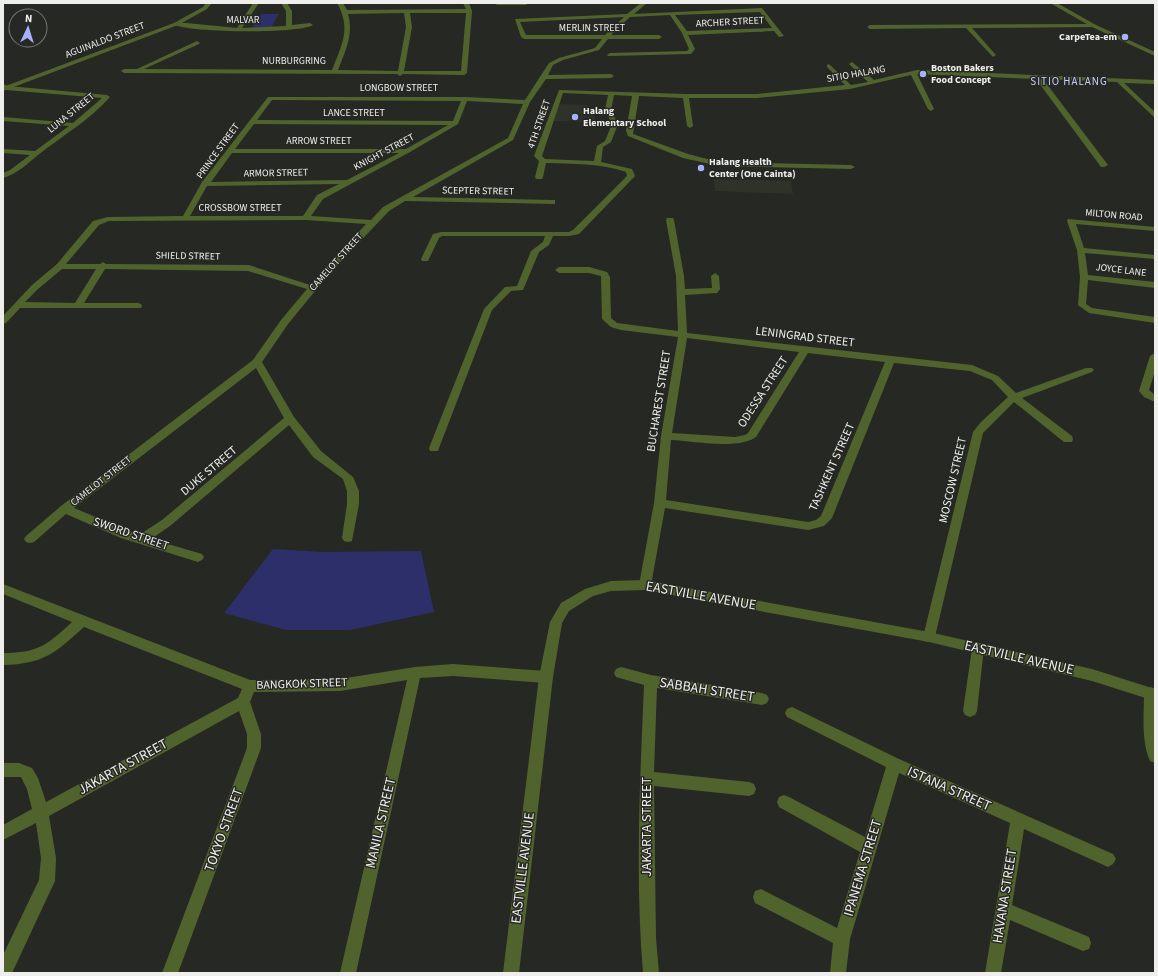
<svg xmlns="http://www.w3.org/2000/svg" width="1158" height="976" viewBox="0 0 1158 976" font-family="'Source Sans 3',sans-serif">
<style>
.built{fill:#2e3228}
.green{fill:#2c2f6a}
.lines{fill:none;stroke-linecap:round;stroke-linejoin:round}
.minor{fill:#51632c;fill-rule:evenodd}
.tertiary{fill:#51632c;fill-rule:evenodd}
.poi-dot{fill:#a6b1fc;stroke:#262824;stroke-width:1.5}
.labels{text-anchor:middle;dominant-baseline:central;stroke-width:3;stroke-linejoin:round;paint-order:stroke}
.far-street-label{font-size:10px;fill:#eeefec;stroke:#262824}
.far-poi-label{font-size:10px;font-weight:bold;fill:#eeefec;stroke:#262824;text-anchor:start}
.far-neighbourhood-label{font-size:11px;letter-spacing:1px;fill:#c8cffa;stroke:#262824}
.street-label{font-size:12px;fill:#eeefec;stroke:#262824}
.near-street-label{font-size:14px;fill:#eeefec;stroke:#262824}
</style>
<rect width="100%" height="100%" fill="#262824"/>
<path class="built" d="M559 104 588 105 586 112H596L594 122 552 121Z
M714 179 791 181 793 194 715 191Z"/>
<path class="green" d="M261 14H279L271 28H252Z
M273 549 323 552 421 551 434 612 350 630H286L224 613Z"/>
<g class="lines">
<path class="minor" d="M253 3H259L242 28 286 26V11L281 3H287L292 11V25L310 23 313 25C299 34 187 33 173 24L176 22 237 28Z
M337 3H343L347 10 466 9 463 3H469L472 11 467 73 464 75 403 74 400 76 397 74 124 73 121 71 124 69H137L197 41 200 43 199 44 144 69 332 70C341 46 352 29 337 3ZM404 13 406 27 398 71 338 70C345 52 354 34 348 14ZM410 13H466L461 71H404L412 27Z
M494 3H529L526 5H497Z
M641 3H647L634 14 762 8 784 36 779 37 774 31 688 35 695 49 691 54 608 56 607 55 610 53 687 51 689 49 682 33 670 15 630 17 611 35H659L662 37 659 39H608L599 50 563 60 553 65 548 75 611 74 614 76 611 78 546 79 530 102 513 140 413 197 552 200H555V204L405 201 389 211 329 274 288 324 262 362 294 417 321 451 353 477 359 491V504L352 541 348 542 344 541 342 538 347 504V491L343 479 313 457 289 425 170 526 151 539 202 554 204 557 202 560 198 562 121 538 66 514 34 542 30 543 26 542 24 539 26 536 61 506 253 360 281 320 307 289 248 271 105 269 84 303H138L141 304 142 306 141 308H20L6 323 3 324V316L32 285 57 264 93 221 108 217 183 216 202 182 268 97H465L525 100 549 63 559 58 595 48 602 39H524L521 37 515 19 627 14ZM760 12 772 28 687 31 675 15ZM624 17 605 35H526L520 22ZM272 100 461 101 453 121 257 120ZM467 101 523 104 508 138 383 207 371 220 311 216 323 199 410 152 458 124ZM254 124 448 125 406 149H235ZM232 153H399L347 180 211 182ZM339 184 317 195 303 216H190L207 186ZM306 220 366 224 310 285 249 265 106 264 103 262 100 264H66L99 225 109 221ZM62 269H96L75 303 25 302 38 289ZM256 368 284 418 162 520 139 535 74 508Z
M1094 24 1097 26 1096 27 972 28 995 54 996 55 993 57 966 28 870 29 867 27 870 25Z
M852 62 874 80 917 70 1155 80V84L1124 83 1155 112V118L1117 82 1043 79 1108 165 1104 167H1101L1036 79 917 74 934 109 931 111 928 109 911 75 850 89 757 98H689L693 126 690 128 687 126 683 98 639 96 633 134 688 154 719 162 851 165 855 167 851 169 719 166 683 158 628 136 626 131 632 96 614 95 611 110 618 124 611 142 603 147 601 162 632 169 635 176 579 234 569 236H553L549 245 539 252 523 290 511 291 492 310 439 448 438 451H430L429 448 484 309 505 287 517 286 531 251 543 242 545 236H442L439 238 428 261H422L421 259 433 234 441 232H569L573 230 627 176 626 172C600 163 573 164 546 163L543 177 542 179H536L535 177 539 161 534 156 559 90 686 94H757L845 85 827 67V65L829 64 851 85 868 82 850 65 849 64ZM563 93 608 95 605 110 612 124 605 141 597 146 594 161 545 159 542 156Z
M3 84 8 86 107 95 110 97C90 120 62 136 38 155 27 164 17 174 3 178V173L10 170 30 155 3 153V149L35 151 69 126 3 121V117L73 123 102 98 6 90 3 89Z
M667 218H673L674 220 684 276 685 289 712 288 711 276 715 273 719 276 720 289 717 293 685 295 687 333 972 365 998 376 1016 393 1086 368H1092L1094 370 1092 372 1022 398 1072 436 1073 439 1072 442H1064L1014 402 983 433 934 641 929 642 924 641 923 637 973 432 981 422 1008 397 992 380 970 371 894 363 832 518 824 526 808 530 665 508 651 585 649 588 645 590 641 588 639 585 654 503 661 436 678 337 621 330 611 327 602 319 601 276 589 273H559L555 270 559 267H589L607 272 610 277 611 318 617 323 678 331 676 276 666 220ZM687 338 799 352 748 433 745 435 735 437 672 433ZM808 353 885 362 821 516 816 520 808 522 666 500 671 440C692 441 739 450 756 437Z
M1068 219 1155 227V231L1076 224 1084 248 1155 255V259L1085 253 1088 275 1155 282V288L1088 280 1086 304 1092 308 1155 317V323L1089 313 1078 305 1080 277 1077 250 1067 221Z
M1155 353V371L1149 390 1155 395V402L1144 397 1139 391 1150 356Z
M3 584 250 680 340 679 415 667 453 664 546 671 551 673 553 677 551 681 546 683 453 676 420 678 356 973H340L407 680 340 691 254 692 250 702 261 734V748L178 973H162L247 748V734L239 711 49 816 56 858 55 881 12 973H3V955L39 880 41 858 36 823 3 840V825L32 809 27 789 21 777H3V763H19L32 768 38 778 46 802 238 698 242 689 84 627C55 653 44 664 3 665V653C38 653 47 645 72 622L3 594Z
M978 643 983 644 984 648 977 711 975 715 970 717 965 715 963 711 972 648 973 644Z
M621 667 651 675 762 693 767 695 769 699 767 703 762 705 657 688 654 772 749 782 754 784 756 789 754 794 749 796 654 786 656 938 659 973H643C635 878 640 780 644 685L616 677 614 673 616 669Z
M1151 687 1155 689V763L1150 761C1141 740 1144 715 1144 693L1146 689Z
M792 707 899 759 1113 854 1116 859 1113 864 1108 867 1024 829 1012 905 1089 937 1091 943 1089 949 1083 951 1010 920 1001 973H985L1010 823 899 773 850 939 846 973H830L833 943 755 903 753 897 755 891 761 889 837 928 860 852 779 807 777 802 779 797 784 795 789 797 865 837 886 767 787 717 785 713 787 709Z"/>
<path class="tertiary" d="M206 3H212L207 9 178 25 3 91V87L174 23 203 7Z
M1050 3H1057L1096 25 1155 52V56L1092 27Z
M645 580 929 632 1092 669 1155 689V701L1092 681 929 642 645 590 611 591 593 596 569 611 562 623 553 677 519 973H503L539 677 550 622 561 603 585 589 611 581Z"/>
</g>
<g class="poi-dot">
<circle cx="1125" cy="37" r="4"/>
<circle cx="923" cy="74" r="4"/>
<circle cx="575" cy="117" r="4"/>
<circle cx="701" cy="168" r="4"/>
</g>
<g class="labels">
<g class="far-street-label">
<text x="243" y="20">MALVAR</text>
<text transform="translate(730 22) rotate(-3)">ARCHER STREET</text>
<text x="592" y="28">MERLIN STREET</text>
<text transform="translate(105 40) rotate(-21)">AGUINALDO STREET</text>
<text x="294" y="61">NURBURGRING</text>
<text transform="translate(856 74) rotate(-10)">SITIO HALANG</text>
<text x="399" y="88">LONGBOW STREET</text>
<text transform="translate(71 113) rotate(-39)">LUNA STREET</text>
<text x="354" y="113">LANCE STREET</text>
<text transform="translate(539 124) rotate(-71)">4TH STREET</text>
<text x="319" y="141">ARROW STREET</text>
<text transform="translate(218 151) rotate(-54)">PRINCE STREET</text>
<text transform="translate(384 152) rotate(-28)">KNIGHT STREET</text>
<text transform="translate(276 173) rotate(-1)">ARMOR STREET</text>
<text transform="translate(478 191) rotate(1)">SCEPTER STREET</text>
<text x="240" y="208">CROSSBOW STREET</text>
<text transform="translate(1114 215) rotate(5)">MILTON ROAD</text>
<text transform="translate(188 256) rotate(1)">SHIELD STREET</text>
<text transform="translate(336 262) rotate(-48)">CAMELOT STREET</text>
<text transform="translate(1121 270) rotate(7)">JOYCE LANE</text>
<text transform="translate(101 481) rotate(-38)">CAMELOT STREET</text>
</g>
<g class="far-poi-label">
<text x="1117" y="37" text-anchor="end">CarpeTea-em</text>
<text x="931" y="68">Boston Bakers<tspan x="931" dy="12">Food Concept</tspan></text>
<text x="583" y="111">Halang<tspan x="583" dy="12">Elementary School</tspan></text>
<text x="709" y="162">Halang Health<tspan x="709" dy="12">Center (One Cainta)</tspan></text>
</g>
<g class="far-neighbourhood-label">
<text x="1069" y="81">SITIO HALANG</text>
</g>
<g class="street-label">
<text transform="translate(805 337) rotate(7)">LENINGRAD STREET</text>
<text transform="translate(763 392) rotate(-57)">ODESSA STREET</text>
<text transform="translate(659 401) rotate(-81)">BUCHAREST STREET</text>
<text transform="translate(832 467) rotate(-66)">TASHKENT STREET</text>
<text transform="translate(209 471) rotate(-40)">DUKE STREET</text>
<text transform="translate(953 480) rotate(-77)">MOSCOW STREET</text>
<text transform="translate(131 534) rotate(19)">SWORD STREET</text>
<text transform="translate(302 684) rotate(-2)">BANGKOK STREET</text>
</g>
<g class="near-street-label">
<text transform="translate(701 596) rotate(10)">EASTVILLE AVENUE</text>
<text transform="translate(1019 658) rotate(13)">EASTVILLE AVENUE</text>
<text transform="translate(707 690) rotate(9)">SABBAH STREET</text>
<text transform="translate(123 767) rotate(-29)">JAKARTA STREET</text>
<text transform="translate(949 789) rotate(24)">ISTANA STREET</text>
<text transform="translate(381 823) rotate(-77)">MANILA STREET</text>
<text transform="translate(647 827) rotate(-90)">JAKARTA STREET</text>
<text transform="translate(224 830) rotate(-70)">TOKYO STREET</text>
<text transform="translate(523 868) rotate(-83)">EASTVILLE AVENUE</text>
<text transform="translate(863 868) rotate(-73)">IPANEMA STREET</text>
<text transform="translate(1005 896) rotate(-81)">HAVANA STREET</text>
</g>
</g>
<rect width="1158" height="976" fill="none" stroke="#eeefec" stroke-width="8"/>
<g transform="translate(28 28) rotate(4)"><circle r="19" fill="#262824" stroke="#767874"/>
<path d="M0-3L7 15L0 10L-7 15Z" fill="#a6b1fc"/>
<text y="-6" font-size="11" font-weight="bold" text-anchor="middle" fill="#eeefec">N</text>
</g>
</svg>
